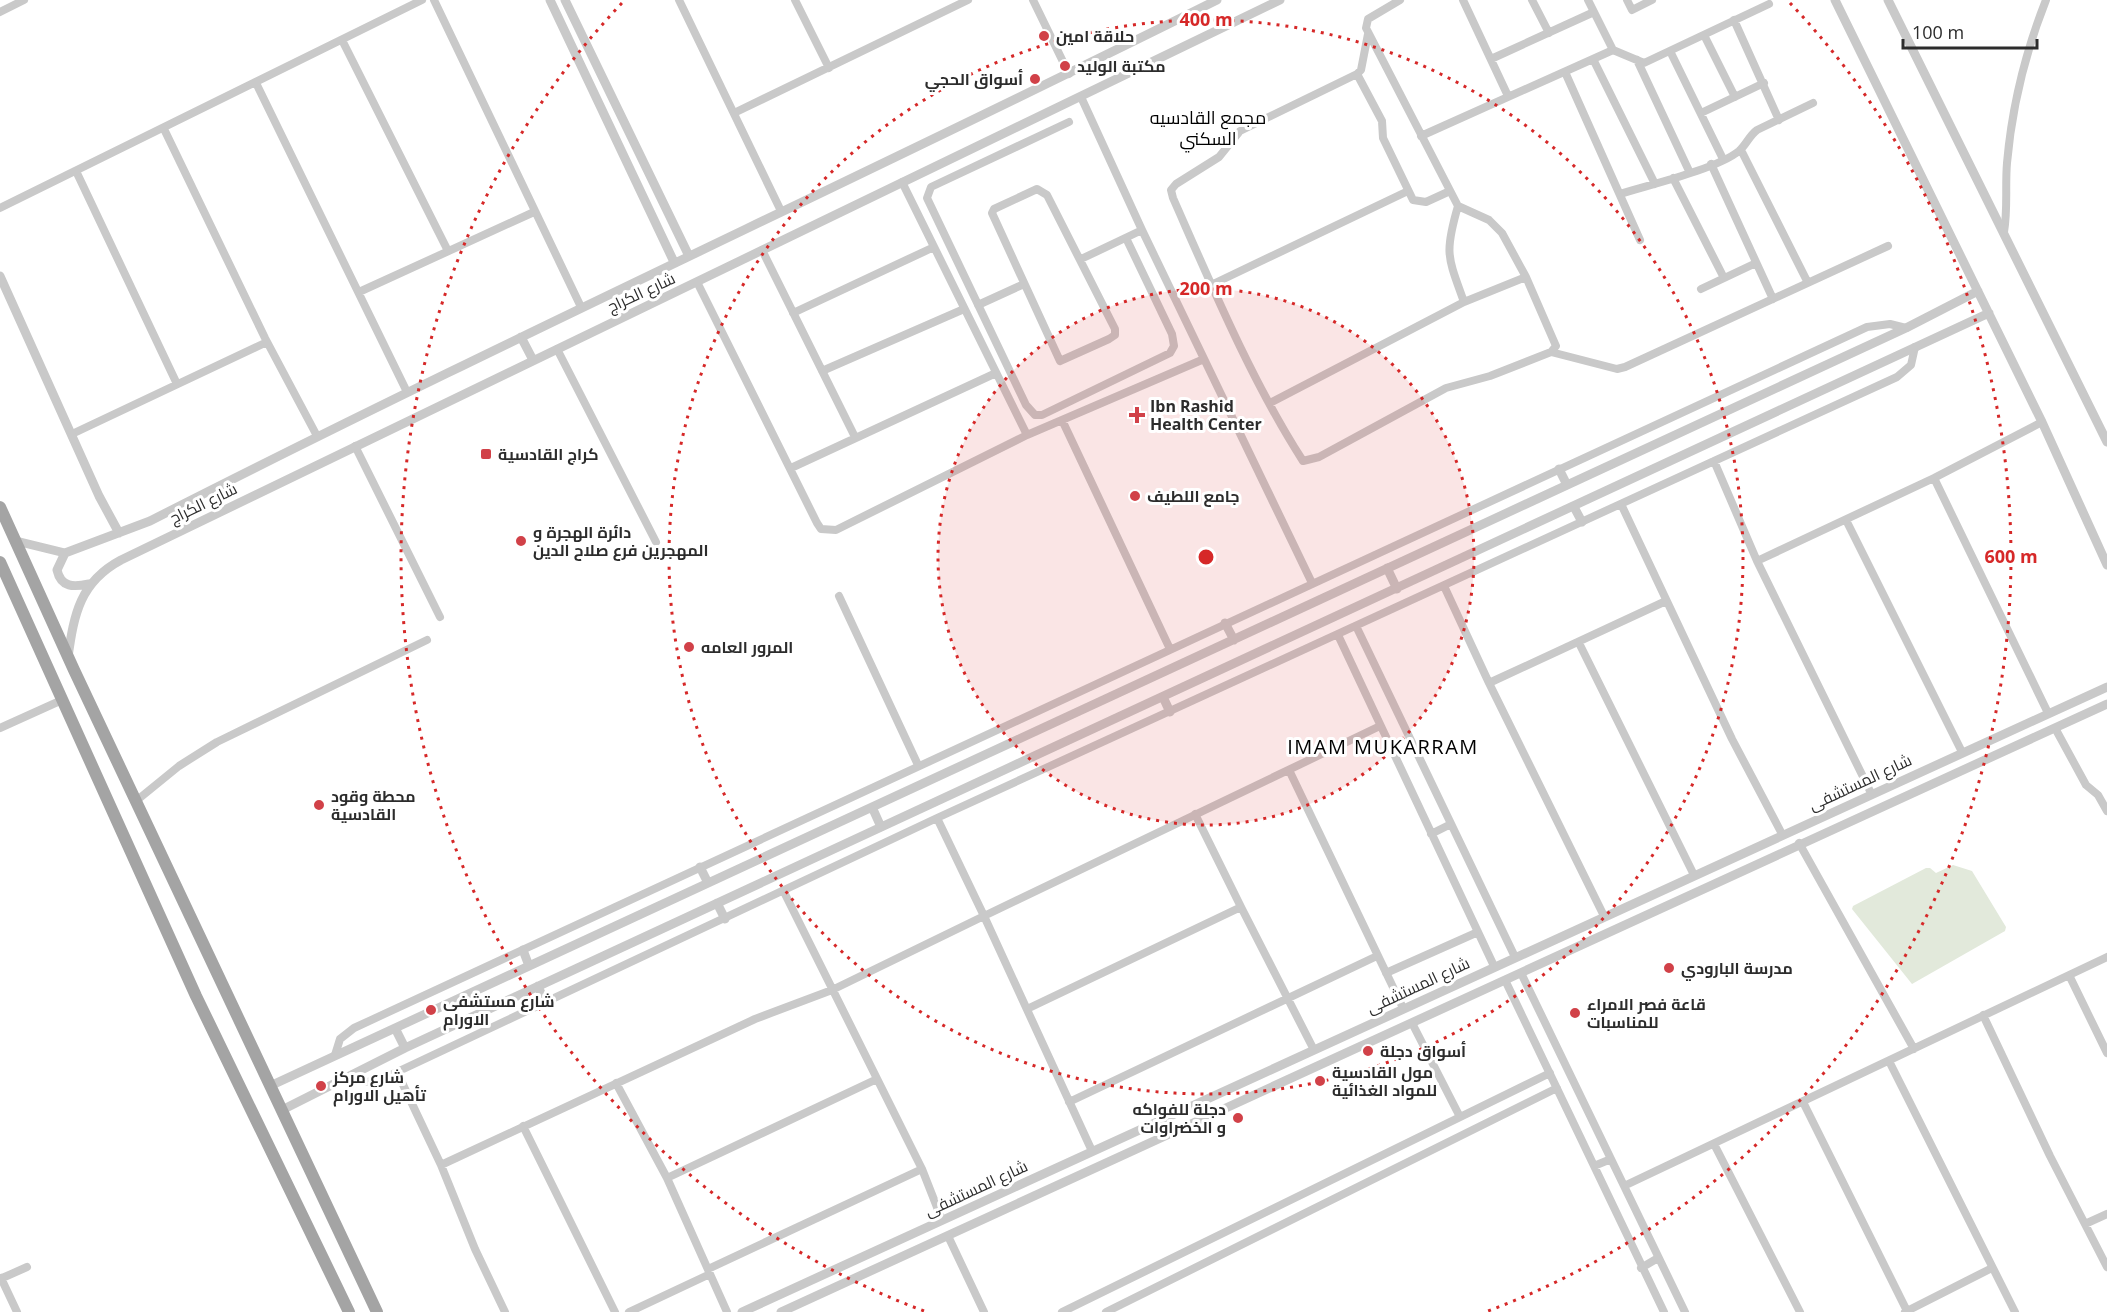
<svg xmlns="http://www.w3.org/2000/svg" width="2107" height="1312" viewBox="0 0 2107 1312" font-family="'Open Sans',Cairo,sans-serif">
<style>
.pitch{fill:#e2e9db}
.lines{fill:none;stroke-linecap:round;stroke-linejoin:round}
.minor{stroke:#c9c9c9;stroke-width:8}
.tertiary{stroke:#c9c9c9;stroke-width:9}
.primary{stroke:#a4a4a4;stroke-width:12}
.ring{fill:none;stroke:#d62828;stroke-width:3;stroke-dasharray:3 6}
.poi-dot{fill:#d14148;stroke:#fff;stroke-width:2}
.labels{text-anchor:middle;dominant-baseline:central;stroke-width:6;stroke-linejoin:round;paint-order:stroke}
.poi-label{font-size:16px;font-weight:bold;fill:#2c2c2c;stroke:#fff;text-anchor:start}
.street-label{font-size:16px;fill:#2c2c2c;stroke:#fff}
.neighbourhood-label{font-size:18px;fill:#000;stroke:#fff}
.quarter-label{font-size:20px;letter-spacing:1.5px;fill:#000;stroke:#fff}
.centre{fill:#d62828;stroke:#fff;stroke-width:3}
.ring-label{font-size:18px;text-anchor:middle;font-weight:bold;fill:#d62828;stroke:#fff;stroke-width:6;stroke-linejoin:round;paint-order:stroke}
</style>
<rect width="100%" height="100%" fill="#fff"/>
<path class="pitch" d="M1953 865 1972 871 2006 927 2005 931 1912 984 1852 909 1853 906 1926 868H1930L1936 873Z"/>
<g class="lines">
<path class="minor" d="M434 0 581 307
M679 0 781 211
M795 0 829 68
M1033 0 1069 74
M1400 0 1368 19 1366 28 1458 206C1444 254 1448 257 1464 302
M1463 0 1508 96
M1532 0 1549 33
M1588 0 1613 50 1644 63 1769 4
M1627 0 1632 10 1652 0
M0 12 24 0
M1734 20 1779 120
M1368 34 1361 70 1357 74 1240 131 1219 157 1176 184 1171 190 1173 198C1211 284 1252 382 1303 461L1319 457 1446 388 1490 376 1551 352 1617 369 1625 367 1888 246
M1704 35 1735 97
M342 40 448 251
M1670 51 1723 159
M1491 59 1594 12
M1593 59 1655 184
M1637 60 1690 173
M1565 72 1640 240
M1357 74 1382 121 1383 138 1413 200 1426 202 1450 191
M256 83 407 392
M1081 97 1142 230 1312 583
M734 113 968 0
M1701 113 1764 83
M1069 122 931 187 927 198 1026 405 1035 415H1042L1170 353 1174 346 1172 334 1126 238
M164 129 265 338 317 436
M1421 136 1613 50
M1741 150 1807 281
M1711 164 1773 299
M76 171 177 384
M1673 178 1724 278
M1037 189 1047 195 1115 329V335L1109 339 1060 361 992 213 994 209Z
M1620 194C1649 185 1717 169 1739 151 1746 145 1749 136 1757 130L1813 103
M1458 206 1489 220 1502 233 1526 277 1556 346 1551 352
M0 208 422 0
M2004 232C2008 209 2005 186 2007 163 2012 106 2025 53 2046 0
M762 250 855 437
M1081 259 1142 230
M697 282 817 523 821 529 836 530 1027 435 902 182
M1211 285 1408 191
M1701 289 1756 263
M359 292 534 212
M978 305 1024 284
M793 313 934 247
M557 349 656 542
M822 371 964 309
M1270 403 1464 302 1526 277
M1062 420 1170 649
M72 434 267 342
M1027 435 1204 359
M355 446 440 617
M1714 461 1757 561 1871 793
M791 468 996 373
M1934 478 2048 713
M1621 504 1732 739 1782 834
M1846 520 1962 752
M1757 561 1934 478 2042 422
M1444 586 1489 683 1604 916
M839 596 918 765
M1357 628 1515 957
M1338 635 1494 966
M1579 643 1694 875
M1489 683 1666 601
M0 728 62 700
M2055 728 2086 785 2098 795 2107 811
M1289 770 1403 1008
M136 801 179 766 217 742 427 640
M1195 814 1241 907
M937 818 984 916 1380 726
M1431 834 1451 824
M1799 843 1914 1049
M784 892 922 1169 942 1220
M1386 973 1478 932
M1521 973 1685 1312
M2069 975 2107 1053
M1505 980 1664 1312
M1027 1009 1241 907 1313 1048
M1983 1015 2050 1156 2107 1267
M1412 1023 1460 1117
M335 1055 340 1039 354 1028 1867 327 1890 324 1906 328
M1889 1061 2015 1312
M397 1072 441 1165 475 1249 505 1312
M349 1076 366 1082 380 1080 937 818 1897 377 1911 365 1915 347
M616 1083 667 1178 727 1312
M1069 1102 1377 956
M1803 1102 1907 1311
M523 1126 615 1312
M1714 1144 1800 1312
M441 1165 755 1019 832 990 984 916 1092 1151
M1594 1166 1611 1159
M667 1178 877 1079
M1624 1186 2107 957
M2085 1224 2107 1214
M948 1236 984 1312
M1641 1268 1658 1258
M708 1269 922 1169
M1 1278 17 1312
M0 1279 27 1267
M629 1312 710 1274
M1062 1312 1550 1073
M1106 1312 1557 1088
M1905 1312 1992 1268"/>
<path class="tertiary" d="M550 0 674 262
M565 0 688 254
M1835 0 2042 422 2107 565
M1888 0 2107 442
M0 276 99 496 119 533
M521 337 533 360
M1559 469 1567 485
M1574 507 1582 522
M16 541 65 553 150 521C503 341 862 177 1217 0
M65 553 57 570C61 588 74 587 89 584
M1387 568 1397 589
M1225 623 1234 640
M68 657C74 614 80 582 121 560L1280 0
M1163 697 1170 712
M872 807 881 827
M700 867 708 883
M717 903 725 919
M523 950 529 966
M538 986 545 1003
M395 1028 405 1048
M270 1086 1906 328 1978 291
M282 1110 405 1048 1989 313
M742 1312 2107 687
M781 1312 2107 704"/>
<path class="primary" d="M0 507 74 670 377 1312
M0 562 196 996 349 1312"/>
</g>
<circle cx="1206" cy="557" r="268" fill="#d62828" fill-opacity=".12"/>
<g class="ring">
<circle cx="1206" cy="557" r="268"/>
<circle cx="1206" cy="557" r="537"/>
<path d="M924 1311A805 805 0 0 1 622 3M1790 3A805 805 0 0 1 1488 1311"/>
</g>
<g class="poi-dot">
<circle cx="1044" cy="36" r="6"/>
<circle cx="1065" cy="66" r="6"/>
<circle cx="1035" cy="79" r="6"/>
<path d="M1134 406h6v6h6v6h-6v6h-6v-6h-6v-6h6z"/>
<rect x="480" y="448" width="12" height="12" rx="3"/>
<circle cx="1135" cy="496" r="6"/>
<circle cx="521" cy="541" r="6"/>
<circle cx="689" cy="647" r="6"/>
<circle cx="319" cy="805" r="6"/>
<circle cx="1669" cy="968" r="6"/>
<circle cx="431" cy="1010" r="6"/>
<circle cx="1575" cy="1013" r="6"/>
<circle cx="1368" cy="1051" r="6"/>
<circle cx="1320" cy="1081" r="6"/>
<circle cx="321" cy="1086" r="6"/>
<circle cx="1238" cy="1118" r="6"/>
</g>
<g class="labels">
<g class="poi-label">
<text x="1056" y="36">حلاقة امين</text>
<text x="1077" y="66">مكتبة الوليد</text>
<text x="1023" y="79" text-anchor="end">أسواق الحجي</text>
<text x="1150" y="406">Ibn Rashid<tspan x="1150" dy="18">Health Center</tspan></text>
<text x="498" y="454">كراج القادسية</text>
<text x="1147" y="496">جامع اللطیف</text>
<text x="533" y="532">دائرة الهجرة و<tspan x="533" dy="18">المهجرين فرع صلاح الدين</tspan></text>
<text x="701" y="647">المرور العامه</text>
<text x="331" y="796">محطة وقود<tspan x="331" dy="18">القادسية</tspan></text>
<text x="1681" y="968">مدرسة البارودي</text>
<text x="443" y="1001">شارع مستشفى<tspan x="443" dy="18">الاورام</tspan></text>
<text x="1587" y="1004">قاعة فصر الامراء<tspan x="1587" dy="18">للمناسبات</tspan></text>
<text x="1380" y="1051">أسواق دجلة</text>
<text x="1332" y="1072">مول القادسية<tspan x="1332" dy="18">للمواد الغذائية</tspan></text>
<text x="333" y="1077">شارع مركز<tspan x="333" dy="18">تأهيل الاورام</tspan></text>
<text x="1226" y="1109" text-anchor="end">دجلة للفواكه<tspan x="1226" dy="18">و الخضراوات</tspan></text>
</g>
<g class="street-label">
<text transform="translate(641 292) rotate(-25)">شارع الكراج</text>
<text transform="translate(203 503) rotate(-26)">شارع الكراج</text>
<text transform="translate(1860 782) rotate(-25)">شارع المستشفى</text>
<text transform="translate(1418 985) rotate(-25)">شارع المستشفى</text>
<text transform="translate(976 1188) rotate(-25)">شارع المستشفى</text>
</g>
<g class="neighbourhood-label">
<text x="1208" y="117">مجمع القادسيه<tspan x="1208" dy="21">السكني</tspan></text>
</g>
<g class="quarter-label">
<text x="1383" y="746">IMAM MUKARRAM</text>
</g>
</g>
<circle cx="1206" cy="557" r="9" class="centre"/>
<g class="ring-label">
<text x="1206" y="26">400 m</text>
<text x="1206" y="295">200 m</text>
<text x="2011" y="563">600 m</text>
</g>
<path d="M1903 39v9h134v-9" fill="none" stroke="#2c2c2c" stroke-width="3"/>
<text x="1912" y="39" font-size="18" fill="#2c2c2c" stroke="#ffffff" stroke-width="4.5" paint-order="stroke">100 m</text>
</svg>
